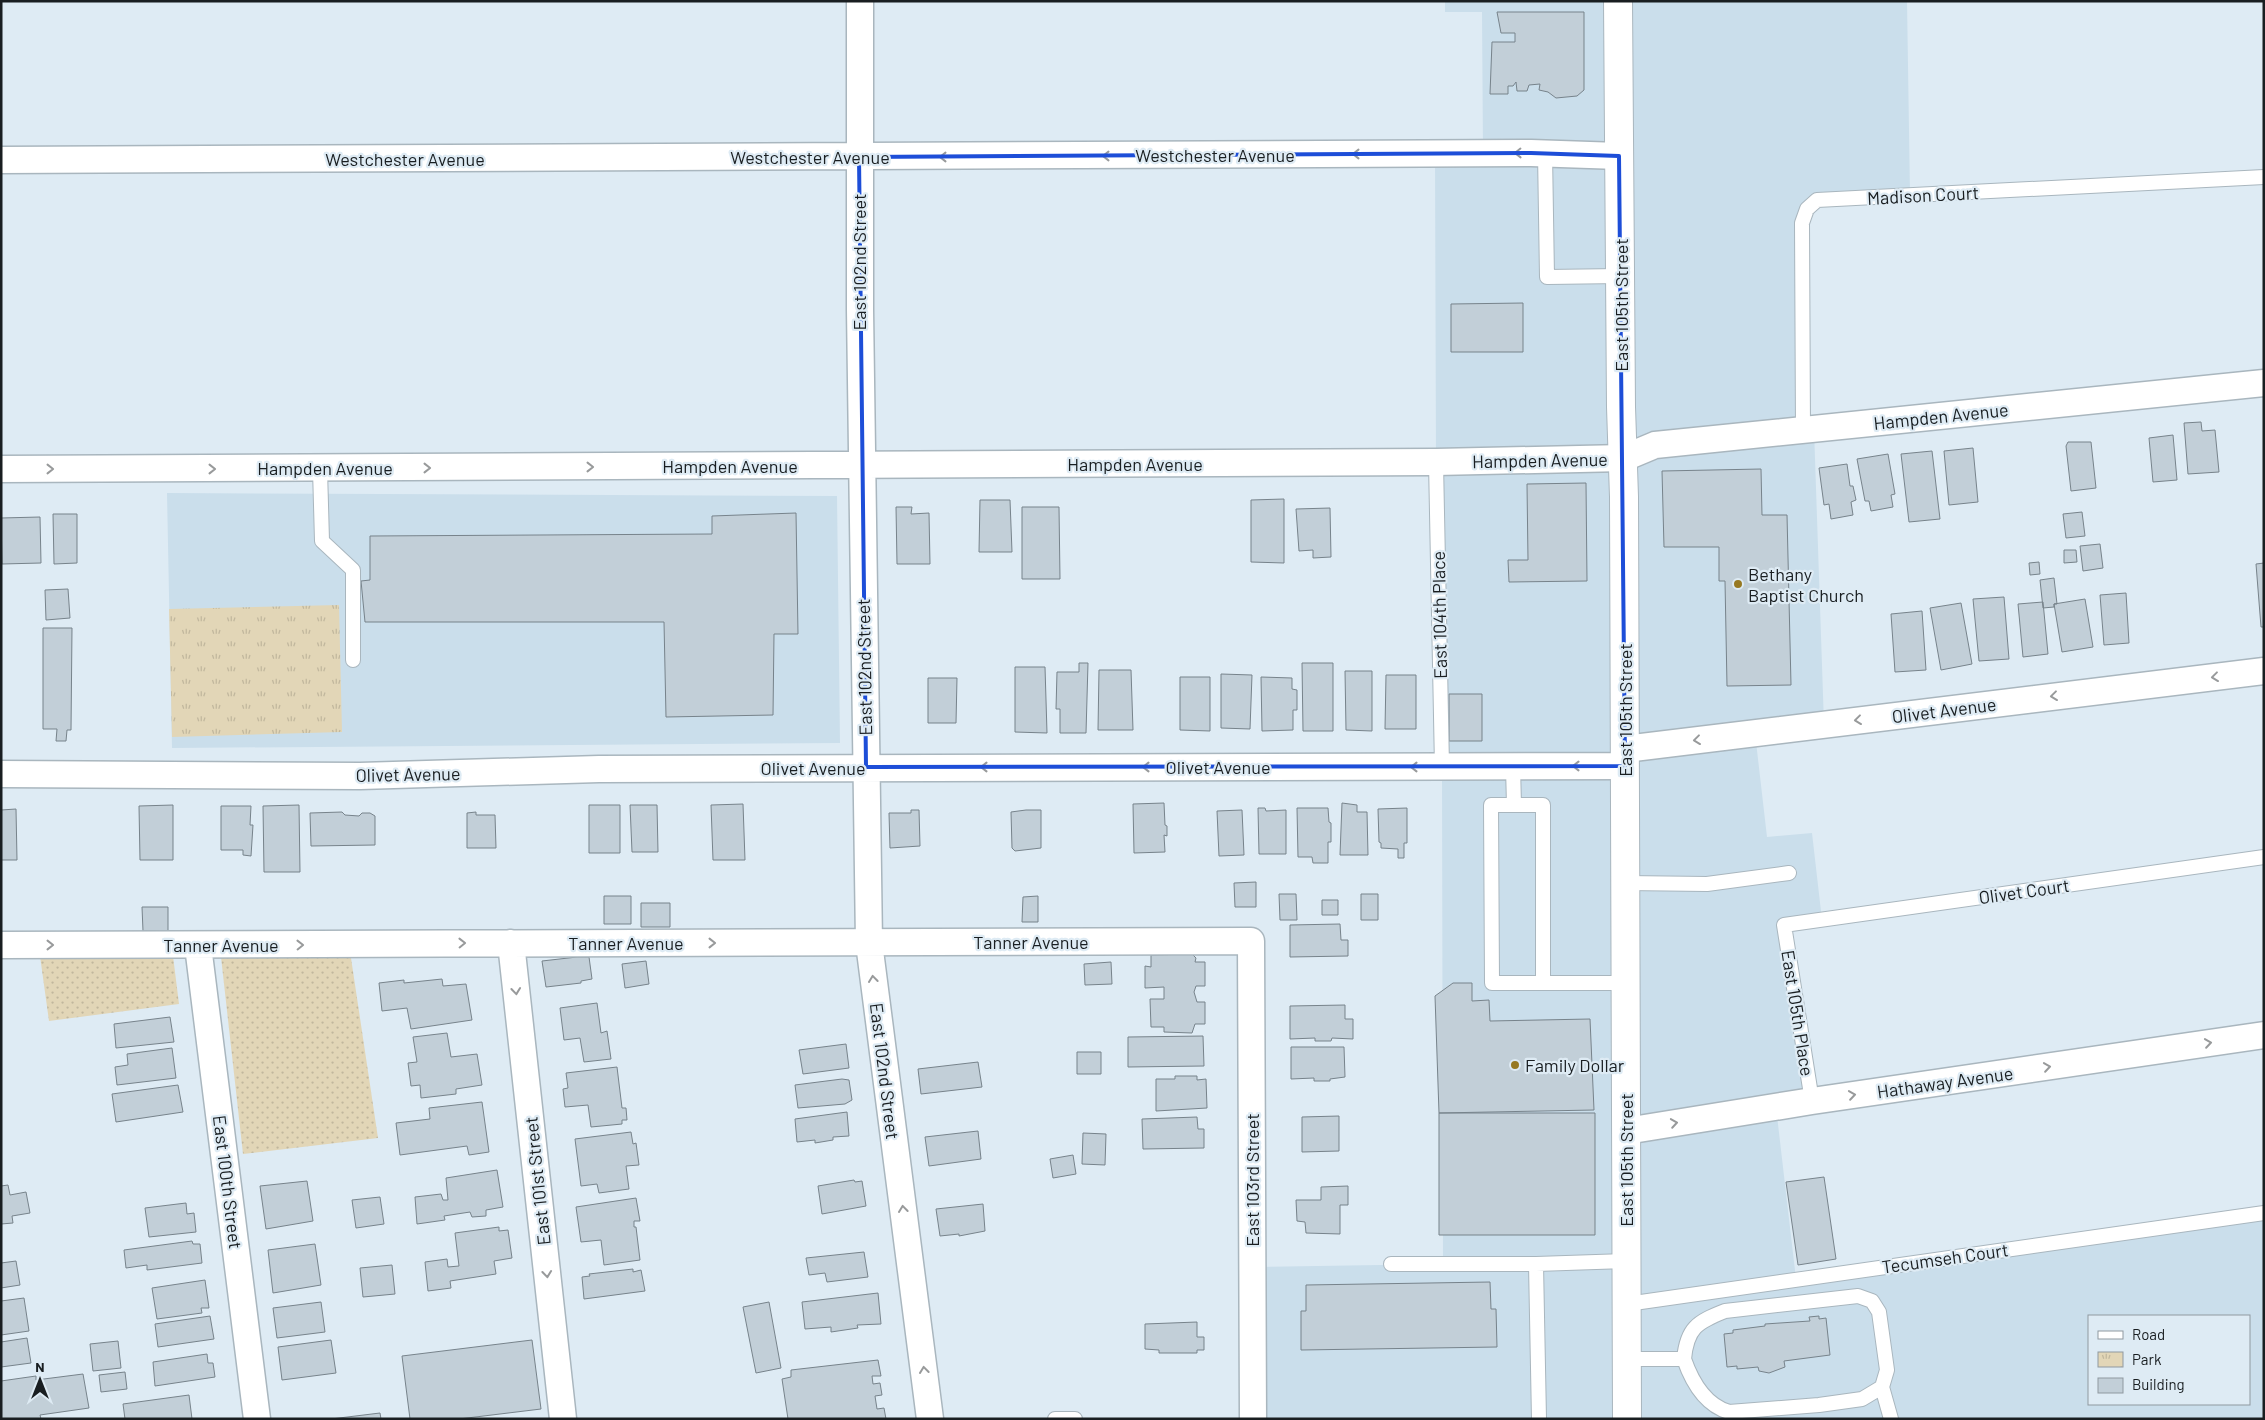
<svg xmlns="http://www.w3.org/2000/svg" width="2265" height="1420" viewBox="0 0 2265 1420" font-family="Barlow,sans-serif">
<style>
.built{fill:#cadeeb;fill-rule:evenodd}
.grass{fill:url(#grass-dots)}
.park{fill:url(#park-tufts)}
.building{fill:#c2cfd8;stroke:#77838b}
.lines{fill:none;stroke-linecap:round;stroke-linejoin:round}
.service-casing{stroke:#a9b6be;stroke-width:16}
.minor-casing{stroke:#a9b6be;stroke-width:29}
.secondary-casing{stroke:#a9b6be;stroke-width:30}
.service{stroke:#fff;stroke-width:14}
.minor{stroke:#fff;stroke-width:26}
.secondary{stroke:#fff;stroke-width:28}
.oneway{stroke:#989a9b}
.marked{fill:none;stroke:#1d4ed8;stroke-width:4;stroke-linejoin:round}
.poi-dot{fill:#977922;stroke:#deebf4;stroke-width:2}
.labels{text-anchor:middle;dominant-baseline:central;stroke-width:4.5;stroke-linejoin:round;paint-order:stroke}
.street-label{font-size:18px;fill:#191e21;stroke:#deebf4}
.poi-label{font-size:18px;fill:#191e21;stroke:#deebf4;text-anchor:start}
</style>
<defs>
<pattern id="grass-dots" width="8" height="8" patternUnits="userSpaceOnUse" patternTransform="scale(1.25)"><rect width="8" height="8" fill="#e2d6b7"/><path d="M2 2h.1M6 6h.1" fill="none" stroke="#c1b79d" stroke-width="1.8" stroke-linecap="round"/></pattern>
<pattern id="park-tufts" width="24" height="20" patternUnits="userSpaceOnUse" patternTransform="scale(1.25)"><rect width="24" height="20" fill="#e2d6b7"/><path d="M3 7l-1-3M5 7V3M7 7l1-3M15 17l-1-3M17 17v-4M19 17l1-3" fill="none" stroke="#c1b79d"/></pattern>
</defs>
<rect width="100%" height="100%" fill="#deebf4"/>
<path class="built" d="M1445 1H1907L1910 195 1818 200 1807 209 1803 429H1814L1824 724 1755 733 1767 837 1812 833 1822 920 1785 925 1812 1101 1776 1107 1796 1279 2264 1213V1419H1253L1252 1267 1443 1264 1442 767 1436 462 1435 153H1483L1482 12H1445ZM2089 1316H2249V1404H2089Z
M167 493 837 496 840 743 172 748Z"/>
<path class="grass" d="M40 956H173L179 1004 49 1021Z
M221 957 351 958 378 1138 243 1154Z"/>
<path class="park" d="M339 605 342 732 172 737 169 609Z"/>
<path class="building" d="M1497 12H1584V90L1577 96 1556 98 1548 92 1539 90 1540 84 1529 85 1527 91H1517L1516 82 1513 86H1508V94H1490L1492 42H1515V33H1501Z
M1523 303V352H1451V304Z
M2201 422 2202 431 2215 430 2219 472 2188 474 2184 423Z
M2173 435 2177 480 2153 482 2149 438Z
M2068 442H2091L2096 488 2071 491 2066 446Z
M1973 448 1978 502 1949 505 1944 451Z
M1932 451 1940 519 1909 522 1901 454Z
M1888 454 1895 494 1891 495 1893 507 1871 511 1869 501H1865L1857 459Z
M1847 464 1850 486H1853L1856 500 1851 502 1853 515 1831 519 1829 504 1824 505 1819 468Z
M1761 469 1762 515H1787L1791 685 1727 686 1725 581H1719V547H1664L1662 471Z
M1586 483 1587 581 1509 582 1508 560H1528L1527 484Z
M1284 499V563L1251 562V500Z
M980 500H1010L1012 552H979Z
M896 507H912L911 514 929 513 930 564H897Z
M1022 507H1059L1060 579H1022Z
M1330 508 1331 557 1313 558V550L1299 551 1296 509Z
M2082 512 2085 536 2066 538 2063 514Z
M796 513 798 634H774L773 715 666 717 664 622H365L361 581 370 580V536L712 534V516Z
M53 514H77V563L54 564Z
M40 517 41 563 2 564 1 518Z
M2100 544 2103 568 2083 571 2080 546Z
M2064 550H2076L2077 562 2064 563Z
M2039 562 2040 574 2030 575 2029 563Z
M2264 563V627H2261L2256 564Z
M2054 578 2057 604H2054V607L2043 608 2040 580Z
M68 589 70 618 46 620 45 590Z
M2126 593 2129 643 2104 645 2100 595Z
M2004 597 2009 659 1979 661 1973 599Z
M2085 599 2093 647 2062 652 2054 604Z
M2043 602 2048 654 2023 657 2018 604Z
M1961 603 1972 664 1941 670 1930 608Z
M1922 611 1926 670 1895 672 1891 614Z
M43 628H72L71 730H67L66 741H56L57 729H43Z
M1079 663H1088L1086 733H1060V709H1056L1057 672H1079Z
M1302 663H1333V731H1303Z
M1015 667H1045L1047 733 1015 732Z
M1099 670H1131L1133 730H1098Z
M1345 671H1372V731L1346 730Z
M1221 674 1252 675 1250 729 1221 728Z
M1386 675H1416V729H1385Z
M1180 677H1210V731L1180 730Z
M1261 677 1292 678V689L1297 690V710H1293V730L1262 731Z
M928 678H957L956 723H928Z
M1449 694H1482V741H1449Z
M1164 803 1165 825 1167 826V836L1164 835 1165 852 1134 853 1133 804Z
M1342 803 1357 805V812H1367L1368 855H1340Z
M743 804 745 860H713L711 805Z
M173 805V860H140L139 806Z
M299 805 300 872H264L263 806Z
M589 805H620V853H589Z
M630 805H657L658 852H632Z
M221 806H251L250 825H253L251 856 243 855V850H221Z
M1258 808H1265L1266 811 1286 810V854H1259Z
M1297 808H1328L1329 822 1331 823V842H1328V863H1313L1312 857H1298Z
M1407 808V843H1404V858H1398V849L1381 848V843L1379 842 1378 809Z
M16 809 17 860H1V810Z
M911 810H919L920 846 890 848 889 813H911Z
M1026 810H1041V848L1015 851 1012 848 1011 812Z
M1242 810 1244 855 1219 856 1217 811Z
M342 812 345 815 359 816 362 813H370L375 816V845L311 846 310 813Z
M476 812V815H495L496 848H467V813Z
M1256 882V907H1235L1234 883Z
M1279 894H1296L1297 920H1280Z
M1361 894H1378V920H1361Z
M604 896H631V924H604Z
M1038 896V922H1022L1023 897Z
M1322 900H1338V915H1322Z
M641 903H670V927H641Z
M142 907H168V931H143Z
M1340 924 1341 940H1348V956L1290 957V925Z
M1192 954 1196 958 1195 962H1205V986H1196L1194 992 1197 1002H1205V1024H1195L1192 1033 1164 1032V1027H1151L1150 999H1164V987L1145 988V966L1151 967V955Z
M577 957H589L592 979 581 981V983L546 987 542 961Z
M646 961 649 984 625 988 622 964Z
M1111 962 1112 984 1085 985 1084 964Z
M442 979 443 986 466 984 472 1020 411 1029 407 1008 382 1011 379 983 404 980V983Z
M1453 983H1472V1001L1489 1000 1490 1021 1590 1019 1594 1110 1439 1113 1435 996Z
M597 1003 601 1033 607 1031 611 1059 584 1062 580 1038 564 1040 560 1008Z
M1345 1005V1019H1353V1039L1332 1038 1331 1041H1315V1038L1290 1039V1006Z
M170 1017 174 1042 116 1048 114 1024Z
M447 1033 451 1057 477 1054 482 1085 456 1089V1094L421 1098 420 1085 411 1086 408 1063 417 1062 413 1037Z
M1203 1036 1204 1066 1128 1067V1037Z
M846 1044 849 1068 803 1074 799 1050Z
M1291 1047H1344L1345 1077 1330 1079V1081H1314V1078L1291 1079Z
M172 1048 176 1078 117 1085 115 1067 128 1065 127 1054Z
M1077 1052H1101V1074H1077Z
M978 1062 982 1087 921 1094 918 1069Z
M617 1067 622 1108H626L627 1120H622V1124L591 1127 588 1105 565 1107 563 1089 568 1088 566 1073Z
M1175 1076H1197V1080L1206 1079 1207 1108 1156 1111V1079H1175Z
M842 1079 849 1080 852 1100 845 1104 798 1108 795 1085Z
M178 1085 183 1112 116 1122 112 1094Z
M482 1102 489 1152 469 1155 467 1146 400 1155 396 1123 430 1119 429 1108Z
M847 1112 849 1136 833 1137V1140L815 1143V1140L797 1142 795 1119Z
M1439 1113H1595V1235H1439Z
M1339 1116V1151L1302 1152V1117Z
M1197 1117 1198 1129H1204V1148L1143 1149 1142 1119Z
M978 1131 981 1159 929 1166 925 1137Z
M631 1132 633 1144 636 1143 639 1165 626 1166 629 1189 599 1193 597 1184 581 1186 575 1139Z
M1083 1133 1106 1134 1105 1165 1082 1164Z
M1073 1155 1076 1174 1053 1178 1050 1159Z
M497 1170 503 1207 486 1210V1216L472 1217 470 1212 444 1216 445 1220 417 1224 415 1197 441 1194 443 1200H448L446 1178Z
M1824 1177 1836 1259 1798 1265 1786 1182Z
M854 1180 855 1182 862 1181 866 1206 822 1214 818 1186Z
M307 1181 313 1221 266 1229 260 1186Z
M8 1185 10 1195 26 1192 30 1213 12 1216 13 1223 1 1224V1186Z
M1348 1186V1205H1340V1234L1306 1233 1305 1222 1297 1221 1296 1200H1321V1187Z
M380 1197 384 1224 356 1228 352 1200Z
M636 1198 640 1221H634V1227H636L640 1260 604 1265 601 1240 581 1242 576 1207Z
M186 1203 187 1214 194 1213 196 1232 149 1237 145 1208Z
M983 1204 985 1231 959 1236V1234L940 1236 936 1209Z
M499 1227V1231L508 1230 512 1258 494 1261 496 1274 450 1281 451 1288 428 1291 425 1262 447 1259 448 1267 459 1266 455 1233Z
M192 1241 193 1244H200L202 1263 147 1270V1265L126 1268 124 1250Z
M315 1244 321 1285 273 1293 268 1250Z
M864 1252 868 1277 827 1282 825 1273 809 1275 806 1258Z
M16 1261 20 1285 1 1288V1263Z
M392 1265 395 1294 363 1297 360 1268Z
M633 1269V1272L641 1270 645 1291 584 1299 582 1277 590 1276 589 1274Z
M205 1280 209 1308H201L202 1313 157 1319 152 1288Z
M1490 1282 1491 1309H1496L1497 1347 1301 1350V1311H1306V1285Z
M878 1293 881 1324 857 1325 858 1328 831 1332V1327L805 1329 802 1302Z
M24 1298 29 1331 1 1335V1301Z
M321 1302 325 1332 277 1338 273 1308Z
M769 1302 781 1368 756 1373 743 1307Z
M210 1316 214 1339 158 1347 155 1324Z
M1819 1316V1319L1826 1318 1830 1355 1784 1361 1785 1367 1769 1373 1759 1371 1758 1367 1737 1369V1366L1727 1367 1724 1334 1733 1333V1330L1765 1326V1324L1810 1321 1809 1317Z
M1197 1322V1337H1204V1350H1197V1353H1159V1350L1145 1349V1324Z
M27 1338 31 1363 1 1367V1342Z
M331 1340 336 1373 282 1380 278 1347Z
M532 1340 541 1409 459 1419H410L402 1356Z
M118 1341 121 1368 93 1371 90 1344Z
M207 1354 208 1363H213L215 1377 155 1386 153 1362Z
M878 1360 881 1376H872L873 1384 880 1383 882 1395 875 1396 877 1409 884 1408 886 1419H788L782 1379 791 1377V1370Z
M125 1372 127 1389 101 1392 99 1375Z
M83 1374 89 1408 40 1415 41 1419H1V1381L36 1376V1380Z
M189 1395 192 1419H125L123 1404Z
M380 1413 381 1419H331Z"/>
<g class="lines">
<defs>
<path id="service" d="M1545 153 1547 277 1620 276
M1803 430 1802 223 1807 209 1817 200 2264 177
M1436 462 1442 767
M320 469 322 541 353 570V660
M1513 767 1514 805
M1625 883 1707 884 1789 873
M1543 983V805H1491L1492 983H1626
M1812 1101 1784 925 2264 857
M1391 1264H1536L1626 1261
M1536 1264 1539 1419
M1627 1304 2264 1213
M1627 1359H1684C1692 1382 1705 1405 1729 1412L1819 1405 1862 1399 1882 1387 1887 1370 1879 1312 1872 1301 1858 1296 1725 1311C1697 1322 1687 1328 1684 1359
M1882 1387 1891 1419
M1055 1419H1075"/>
<path id="minor" d="M860 1V310L869 943 930 1419
M1 160 1531 153 1619 156
M1 469 1436 462 1624 458 1655 445 2264 383
M1625 749 2264 671
M1 774 360 776 599 769 1625 766
M511 943 563 1419
M1 945 1251 941 1253 1419
M198 946 257 1419
M1626 1131 1812 1101 2264 1035"/>
<path id="secondary" d="M1618 1 1621 407 1624 497 1627 1419"/>
</defs>
<use href="#service" class="service-casing"/>
<use href="#minor" class="minor-casing"/>
<use href="#secondary" class="secondary-casing"/>
<use href="#service" class="service"/>
<use href="#minor" class="minor"/>
<use href="#secondary" class="secondary"/>
</g>
<defs><path id="oneway-chevron" d="M-2-3.5L2.5 0L-2 3.5" fill="none" stroke-width="1.6" stroke-linecap="round" stroke-linejoin="round" transform="scale(1.25)"/></defs>
<g class="oneway">
<use href="#oneway-chevron" transform="translate(1518 153) rotate(179)"/>
<use href="#oneway-chevron" transform="translate(1356 154) rotate(180)"/>
<use href="#oneway-chevron" transform="translate(1106 156) rotate(180)"/>
<use href="#oneway-chevron" transform="translate(943 157) rotate(180)"/>
<use href="#oneway-chevron" transform="translate(590 467)"/>
<use href="#oneway-chevron" transform="translate(427 468)"/>
<use href="#oneway-chevron" transform="translate(50 469)"/>
<use href="#oneway-chevron" transform="translate(212 469)"/>
<use href="#oneway-chevron" transform="translate(2215 677) rotate(173)"/>
<use href="#oneway-chevron" transform="translate(2054 696) rotate(173)"/>
<use href="#oneway-chevron" transform="translate(1858 720) rotate(173)"/>
<use href="#oneway-chevron" transform="translate(1697 740) rotate(173)"/>
<use href="#oneway-chevron" transform="translate(1576 766) rotate(180)"/>
<use href="#oneway-chevron" transform="translate(984 767) rotate(180)"/>
<use href="#oneway-chevron" transform="translate(1146 767) rotate(180)"/>
<use href="#oneway-chevron" transform="translate(1414 767) rotate(180)"/>
<use href="#oneway-chevron" transform="translate(462 943) rotate(-1)"/>
<use href="#oneway-chevron" transform="translate(712 943)"/>
<use href="#oneway-chevron" transform="translate(50 945)"/>
<use href="#oneway-chevron" transform="translate(300 945) rotate(-1)"/>
<use href="#oneway-chevron" transform="translate(873 979) rotate(-97)"/>
<use href="#oneway-chevron" transform="translate(516 991) rotate(84)"/>
<use href="#oneway-chevron" transform="translate(2208 1043) rotate(-8)"/>
<use href="#oneway-chevron" transform="translate(2047 1067) rotate(-8)"/>
<use href="#oneway-chevron" transform="translate(1852 1095) rotate(-8)"/>
<use href="#oneway-chevron" transform="translate(1674 1123) rotate(-9)"/>
<use href="#oneway-chevron" transform="translate(903 1209) rotate(-97)"/>
<use href="#oneway-chevron" transform="translate(547 1274) rotate(84)"/>
<use href="#oneway-chevron" transform="translate(924 1370) rotate(-97)"/>
</g>
<path class="marked" d="M1531 153 1619 156 1625 766 866 767 859 157Z"/>
<g class="poi-dot">
<circle cx="1738" cy="584" r="5"/>
<circle cx="1515" cy="1065" r="5"/>
</g>
<g class="labels">
<g class="street-label">
<text x="1215" y="155">Westchester Avenue</text>
<text x="810" y="157">Westchester Avenue</text>
<text x="405" y="159">Westchester Avenue</text>
<text transform="translate(1923 195) rotate(-3)">Madison Court</text>
<text transform="translate(859 262) rotate(-90)">East 102nd Street</text>
<text transform="translate(1621 305) rotate(-90)">East 105th Street</text>
<text transform="translate(1941 416) rotate(-6)">Hampden Avenue</text>
<text transform="translate(1540 460) rotate(-1)">Hampden Avenue</text>
<text x="1135" y="464">Hampden Avenue</text>
<text x="730" y="466">Hampden Avenue</text>
<text x="325" y="468">Hampden Avenue</text>
<text transform="translate(1439 615) rotate(-91)">East 104th Place</text>
<text transform="translate(864 667) rotate(-91)">East 102nd Street</text>
<text transform="translate(1625 710) rotate(-90)">East 105th Street</text>
<text transform="translate(1944 710) rotate(-7)">Olivet Avenue</text>
<text x="1218" y="767">Olivet Avenue</text>
<text x="813" y="768">Olivet Avenue</text>
<text transform="translate(408 774) rotate(-1)">Olivet Avenue</text>
<text transform="translate(2024 891) rotate(-8)">Olivet Court</text>
<text x="1031" y="942">Tanner Avenue</text>
<text x="626" y="943">Tanner Avenue</text>
<text x="221" y="945">Tanner Avenue</text>
<text transform="translate(1798 1013) rotate(81)">East 105th Place</text>
<text transform="translate(885 1071) rotate(83)">East 102nd Street</text>
<text transform="translate(1945 1082) rotate(-8)">Hathaway Avenue</text>
<text transform="translate(1626 1160) rotate(-90)">East 105th Street</text>
<text transform="translate(1252 1180) rotate(-90)">East 103rd Street</text>
<text transform="translate(537 1181) rotate(-96)">East 101st Street</text>
<text transform="translate(228 1182) rotate(83)">East 100th Street</text>
<text transform="translate(1945 1258) rotate(-8)">Tecumseh Court</text>
</g>
<g class="poi-label">
<text x="1748" y="574">Bethany<tspan x="1748" dy="21">Baptist Church</tspan></text>
<text x="1525" y="1065">Family Dollar</text>
</g>
</g>
<rect width="2265" height="1420" fill="none" stroke="#191e21" stroke-width="5"/>
<rect x="2088" y="1315" width="162" height="90" fill="#deebf4" stroke="#8f99a0"/>
<rect x="2098" y="1331" width="25" height="8" fill="#ffffff" stroke="#8f99a0"/>
<text x="2132" y="1340" font-size="15" fill="#191e21">Road</text>
<rect x="2098" y="1352" width="25" height="15" fill="url(#park-tufts)" stroke="#8f99a0"/>
<text x="2132" y="1365" font-size="15" fill="#191e21">Park</text>
<rect x="2098" y="1378" width="25" height="15" fill="#c2cfd8" stroke="#8f99a0"/>
<text x="2132" y="1390" font-size="15" fill="#191e21">Building</text>
<g transform="translate(40 1380)" stroke="#deebf4" stroke-width="4" paint-order="stroke">
<path d="M0-4L9 19L0 12L-9 19Z" fill="#191e21"/>
<text y="-8" font-size="14" font-weight="bold" text-anchor="middle" fill="#191e21">N</text>
</g>
</svg>
